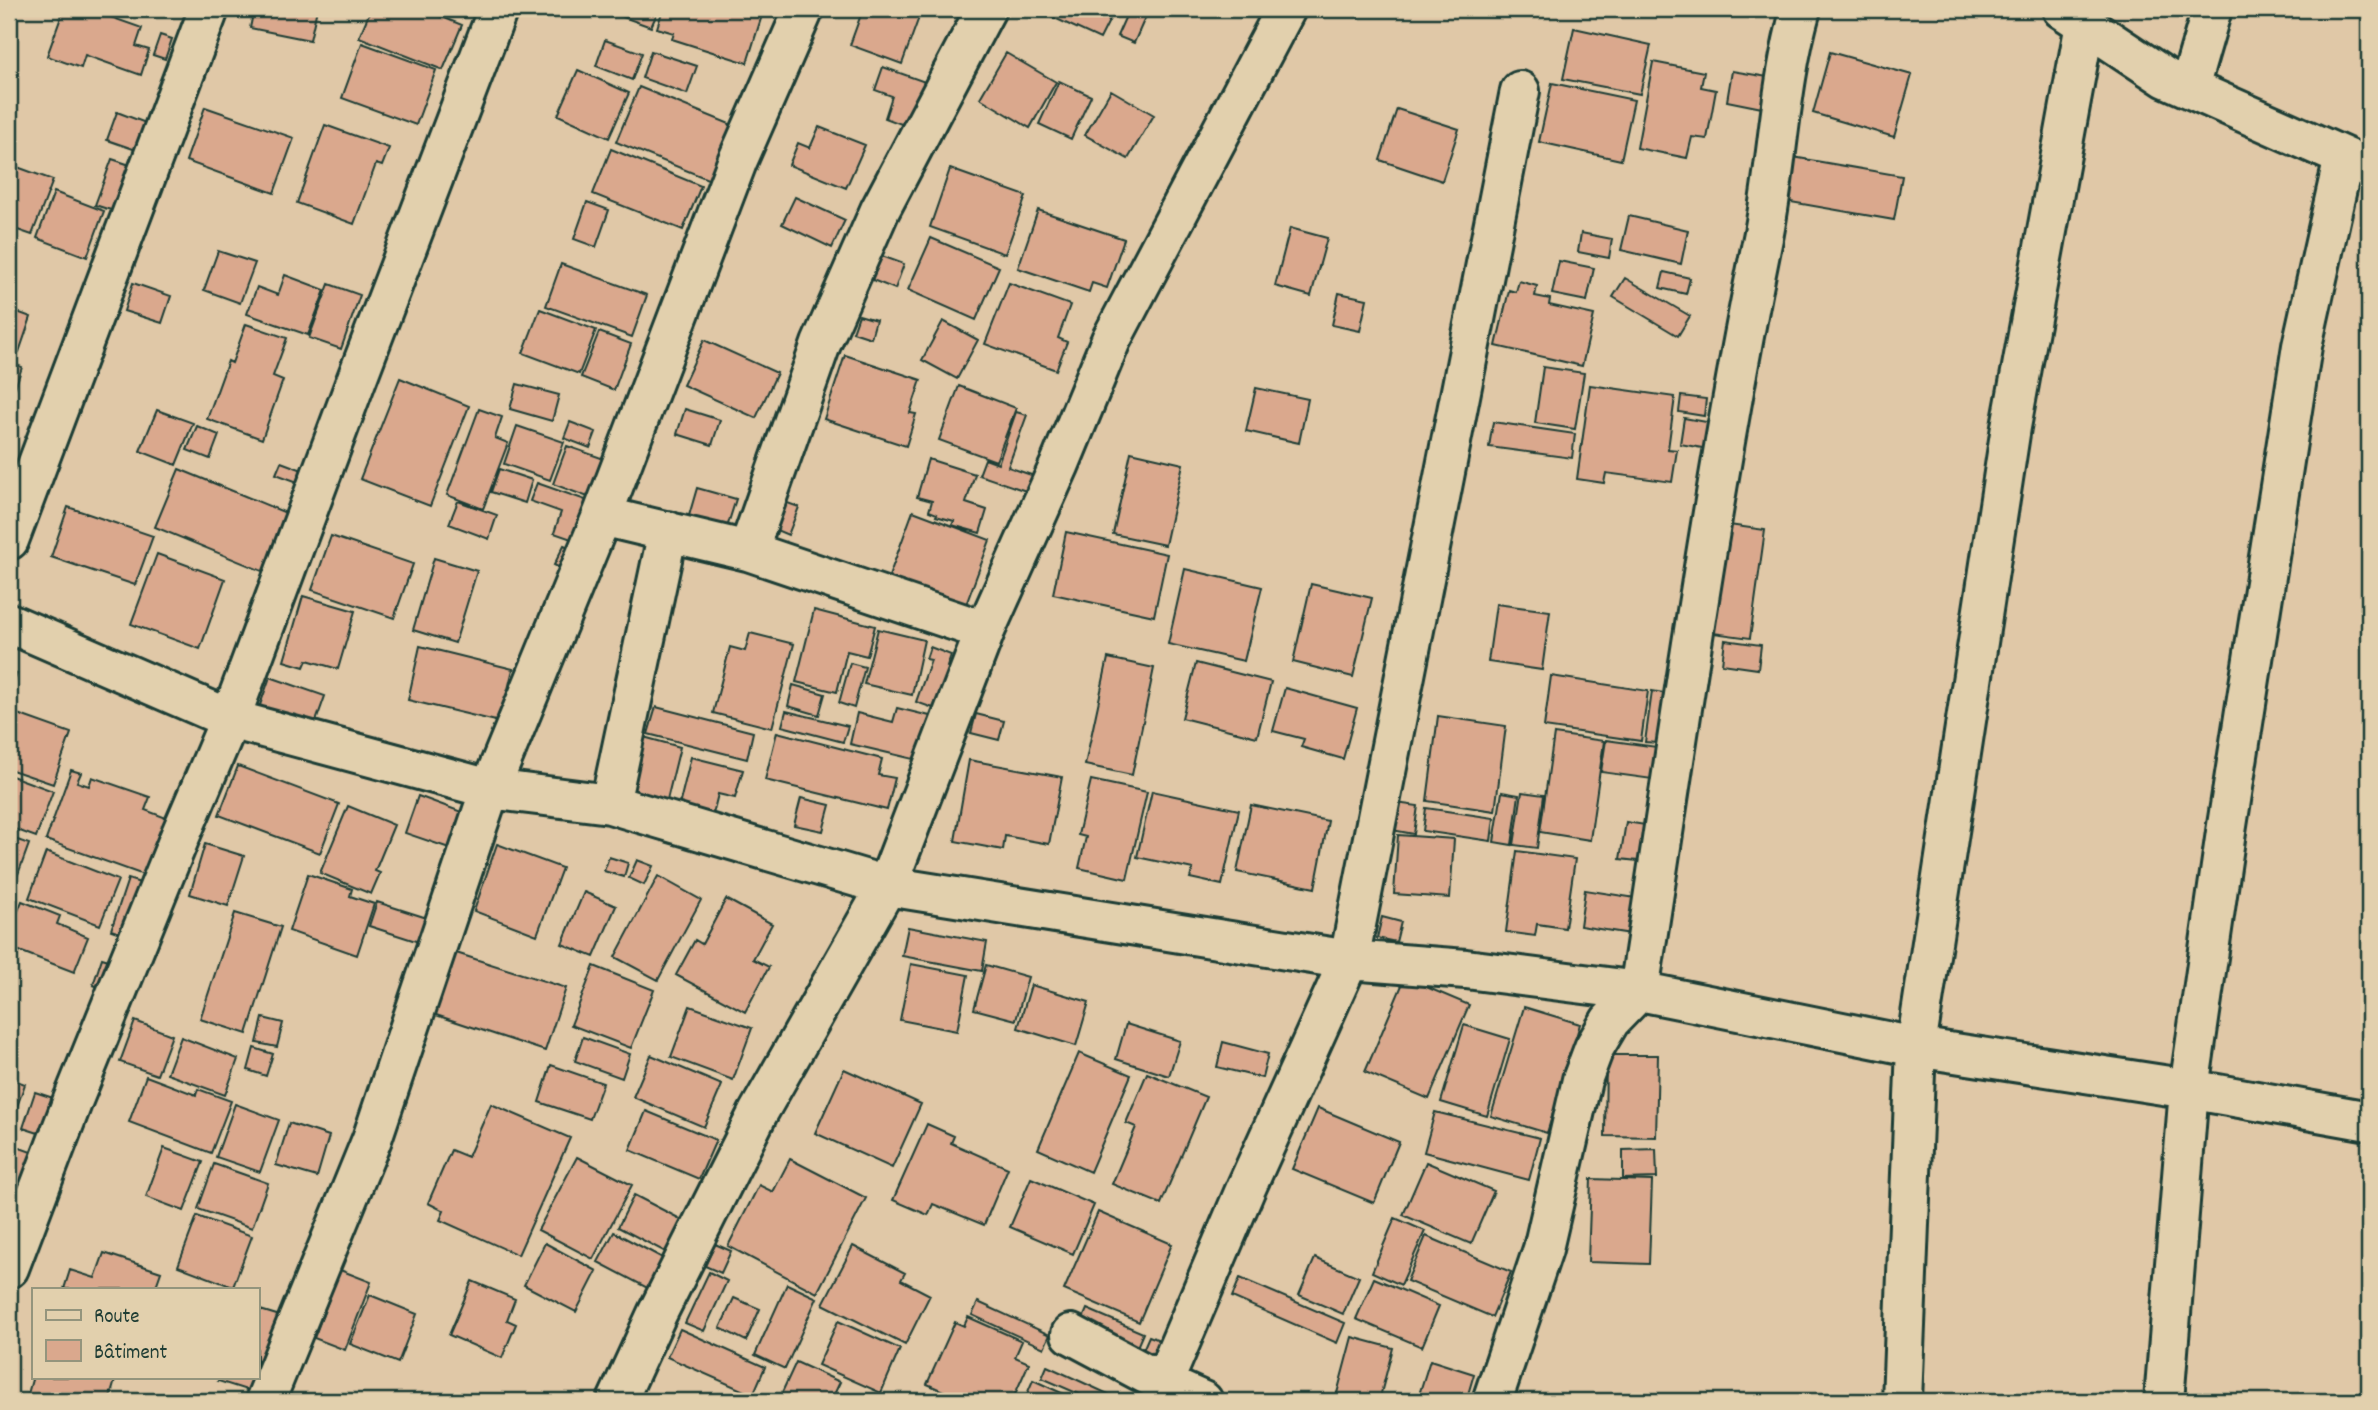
<svg xmlns="http://www.w3.org/2000/svg" width="2378" height="1410" viewBox="0 0 2378 1410" font-family="Dekko,sans-serif">
<style>
.building{fill:#daa88d;stroke:#1f3d34;stroke-width:2}
.lines{fill:none;stroke-linecap:round;stroke-linejoin:round}
.minor-casing{stroke:#1f3d34;stroke-width:44}
.minor{stroke:#e2d0ad;stroke-width:38}
</style>
<rect width="100%" height="100%" fill="#e0c8a7"/>
<filter id="ink" filterUnits="userSpaceOnUse"><feTurbulence type="fractalNoise" baseFrequency=".0143" numOctaves="2"/><feDisplacementMap in="SourceGraphic" scale="14" xChannelSelector="R" yChannelSelector="G"/><feConvolveMatrix kernelMatrix="1 2 1 2 8 2 1 2 1" color-interpolation-filters="sRGB"/></filter>
<g filter="url(#ink)">
<path class="building" d="M64 9H88L142 28 136 46 149 50 141 75 85 55 81 68 47 56Z
M254 9H317L310 40 250 28Z
M371 9H422L462 25 443 70 359 37Z
M601 9H659L651 27Z
M663 9H764L747 63 672 39 674 33 657 28Z
M863 9H922L902 64 850 45Z
M1035 9H1115L1100 39Z
M1129 9H1149L1134 43 1117 36Z
M1574 28 1651 45 1640 94 1563 79Z
M160 35 172 39 165 59 153 55Z
M605 40 642 53 632 80 596 66Z
M362 43 436 70 416 125 342 98Z
M651 51 697 66 687 94 642 78Z
M1830 52 1912 75 1894 137 1813 113Z
M1006 53 1056 82 1030 128 980 98Z
M1653 62 1704 72 1701 87 1716 90 1707 139 1692 137 1687 158 1637 148Z
M883 67 928 83 912 128 885 118 892 96 875 90Z
M578 70 629 93 609 138 558 115Z
M1732 71 1768 77 1762 108 1727 101Z
M1059 81 1091 96 1071 139 1039 124Z
M1552 83 1634 100 1621 160 1539 142Z
M639 87 747 131 725 186 616 142Z
M1111 90 1154 115 1128 159 1085 135Z
M205 107 294 138 274 193 186 161Z
M1397 109 1459 129 1442 181 1380 160Z
M117 112 146 123 136 150 107 140Z
M325 125 389 148 382 166 376 164 354 224 297 203Z
M819 127 865 145 846 188 789 165 798 143 810 148Z
M611 149 701 186 683 230 593 194Z
M1793 157 1902 176 1894 220 1785 201Z
M112 159 130 165 114 211 95 205Z
M9 164 53 180 32 235 9 227Z
M950 169 1026 196 1005 254 930 227Z
M54 192 104 211 87 257 37 238Z
M795 197 845 220 832 248 782 224Z
M587 202 609 210 596 247 574 239Z
M1038 210 1124 239 1107 288 1092 283 1089 292 1018 268Z
M1629 216 1688 230 1681 264 1621 250Z
M1290 228 1327 238 1311 296 1275 286Z
M1581 233 1612 239 1609 258 1578 252Z
M931 238 999 267 976 320 908 290Z
M218 251 255 263 240 303 204 290Z
M879 255 904 264 895 289 870 279Z
M1559 261 1594 268 1587 301 1552 294Z
M561 264 647 295 632 337 546 306Z
M1664 272 1690 278 1686 294 1660 288Z
M285 275 325 290 308 335 247 314 257 287 278 295Z
M1625 278 1690 316 1678 336 1613 297Z
M1519 281 1537 286 1535 296 1550 299 1549 305 1594 315 1582 366 1496 346 1509 290 1516 292Z
M133 283 171 296 162 323 124 311Z
M1009 283 1070 305 1058 338 1067 342 1056 370 985 344Z
M329 284 360 295 341 349 309 338Z
M1339 293 1367 299 1360 331 1332 325Z
M9 309 31 317 19 352 9 349Z
M540 309 596 330 579 374 523 353Z
M859 315 876 320 871 338 853 332Z
M943 321 978 340 957 379 922 360Z
M246 324 287 338 273 376 283 380 262 439 207 419 228 361 232 363Z
M599 332 631 344 614 390 581 377Z
M704 340 777 373 756 418 683 385Z
M845 355 921 380 910 413 916 414 906 446 824 419Z
M9 362 22 367 15 388 9 386Z
M1543 367 1584 373 1575 429 1535 423Z
M400 378 469 406 430 506 360 479Z
M517 384 559 395 552 421 510 409Z
M1590 385 1675 397 1668 449 1677 450 1672 482 1606 473 1604 483 1577 479Z
M959 386 1016 408 996 461 939 440Z
M1256 388 1308 399 1299 443 1246 431Z
M1681 396 1706 399 1704 416 1679 412Z
M479 409 502 417 495 438 508 443 483 509 447 495Z
M685 409 720 420 712 445 677 434Z
M157 410 193 423 176 465 140 451Z
M1016 412 1027 415 1008 467 1037 477 1032 493 979 475 985 459 998 464Z
M1684 418 1712 423 1708 449 1680 444Z
M570 422 596 432 590 448 564 438Z
M1493 422 1575 434 1572 458 1489 447Z
M197 426 219 435 210 459 187 450Z
M517 426 564 442 550 480 504 464Z
M567 446 610 461 596 500 553 484Z
M1131 452 1183 464 1165 545 1113 534Z
M928 459 975 474 966 503 987 510 980 533 952 525 954 521 936 516 937 514 929 511 932 501 917 497Z
M281 462 308 472 303 484 276 474Z
M179 469 291 515 267 573 155 527Z
M499 469 532 480 525 503 491 492Z
M537 483 597 504 583 543 554 533 561 512 530 501Z
M697 488 736 499 724 537 686 526Z
M779 500 799 507 788 535 769 527Z
M458 501 497 515 489 539 449 524Z
M68 507 153 536 135 585 51 557Z
M913 511 990 540 964 610 887 582Z
M1729 525 1765 530 1750 638 1713 633Z
M1066 532 1167 554 1154 616 1053 594Z
M331 536 413 564 394 618 312 590Z
M564 545 578 551 568 572 554 565Z
M157 554 225 579 200 649 131 624Z
M434 558 477 571 455 643 413 630Z
M1185 569 1262 587 1244 661 1168 644Z
M1311 584 1372 598 1353 677 1293 662Z
M303 596 355 611 338 669 307 660 304 667 284 661Z
M1496 604 1550 611 1542 670 1488 662Z
M814 610 875 626 867 656 847 651 837 692 796 682Z
M878 629 924 640 912 695 864 684Z
M750 633 794 644 772 728 713 713 730 647 745 651Z
M1725 640 1761 645 1758 669 1722 664Z
M420 646 513 669 500 722 408 700Z
M930 647 951 655 947 667 963 673 939 710 916 702 931 660 926 659Z
M1108 658 1154 668 1132 775 1085 765Z
M850 663 865 667 854 708 839 703Z
M1196 663 1271 682 1257 737 1182 718Z
M9 670 17 674 11 690H9Z
M1551 676 1648 691 1641 741 1544 727Z
M270 677 325 696 314 727 259 708Z
M793 685 825 694 819 715 788 706Z
M1285 688 1357 708 1343 759 1301 747 1304 739 1273 731Z
M1652 691 1664 693 1657 743 1645 742Z
M656 707 753 732 747 759 648 734Z
M897 708 934 717 918 760 850 744 857 713 893 722Z
M9 711 71 733 53 784 9 769Z
M786 711 848 726 843 742 782 726Z
M976 714 1004 721 999 740 971 733Z
M1438 716 1506 726 1495 811 1427 801Z
M777 732 882 759 878 775 895 778 887 810 765 780Z
M629 733 680 747 666 804 613 790Z
M1554 734 1604 741 1590 840 1540 832Z
M1606 740 1657 747 1652 779 1601 772Z
M691 757 743 770 735 798 718 794 711 822 677 814Z
M969 760 1062 777 1049 844 1005 836 1003 850 955 841Z
M238 766 339 804 320 853 219 815Z
M71 770 81 773 77 782 89 786 92 777 150 797 145 810 169 819 149 877 46 840Z
M9 775 53 791 36 837 9 827Z
M1091 780 1147 792 1127 879 1079 868 1086 837 1078 835Z
M1152 791 1239 810 1222 885 1190 878 1193 869 1137 857Z
M1502 792 1519 795 1512 845 1494 842Z
M1522 792 1544 795 1537 848 1514 845Z
M418 796 467 814 455 850 405 833Z
M801 798 830 805 823 831 794 825Z
M1396 803 1418 806 1414 834 1392 830Z
M1251 805 1328 821 1315 888 1237 872Z
M348 806 394 825 375 871 380 873 371 894 320 873Z
M1426 808 1494 818 1491 841 1423 831Z
M1626 822 1652 826 1647 862 1620 859Z
M1398 835 1454 839 1450 898 1394 894Z
M9 837 29 844 9 899Z
M205 844 244 856 228 906 190 894Z
M497 844 562 868 537 935 474 911Z
M1517 851 1575 859 1565 928 1537 924 1535 936 1506 932Z
M46 852 118 880 100 925 29 898Z
M609 857 628 863 624 877 604 871Z
M637 860 653 866 644 885 629 878Z
M308 874 352 889 350 896 374 904 357 955 289 931Z
M658 876 701 900 658 980 615 957Z
M128 879 155 888 137 939 111 930Z
M1585 890 1636 898 1631 934 1580 926Z
M584 892 616 906 594 957 562 944Z
M726 899 772 924 753 959 769 967 745 1012 676 975 695 940 702 944Z
M22 901 60 916 57 924 88 937 74 972 9 947V934Z
M377 902 430 919 422 943 369 926Z
M235 913 281 927 247 1034 200 1019Z
M1382 917 1401 922 1396 942 1377 938Z
M908 927 987 942 982 971 902 956Z
M453 952 566 988 545 1051 433 1014Z
M102 958 122 964 113 991 93 985Z
M911 964 968 975 957 1031 900 1020Z
M986 965 1028 977 1016 1020 974 1009Z
M594 966 654 990 631 1048 571 1025Z
M1405 978 1469 1005 1429 1099 1365 1072Z
M1031 985 1089 1002 1076 1046 1018 1028Z
M690 1006 752 1028 733 1080 671 1057Z
M1524 1007 1580 1024 1547 1133 1491 1116Z
M263 1018 283 1023 277 1047 257 1043Z
M135 1021 172 1035 157 1075 120 1062Z
M1126 1024 1180 1041 1169 1076 1116 1059Z
M1464 1025 1510 1039 1487 1116 1441 1102Z
M181 1037 238 1059 225 1095 167 1074Z
M583 1037 630 1054 622 1078 575 1061Z
M1223 1042 1268 1054 1262 1078 1217 1067Z
M254 1048 273 1054 266 1076 248 1070Z
M1079 1053 1131 1075 1090 1172 1038 1149Z
M651 1055 722 1085 704 1127 633 1097Z
M1606 1055H1658L1656 1137 1605 1136Z
M551 1065 603 1083 590 1119 539 1102Z
M844 1069 921 1104 892 1168 815 1133Z
M1147 1073 1206 1097 1161 1204 1112 1184 1136 1127 1126 1123Z
M146 1076 196 1095 198 1089 231 1101 211 1153 129 1122Z
M9 1078 25 1084 9 1129Z
M35 1092 68 1103 57 1139 23 1128Z
M235 1104 279 1120 260 1172 216 1157Z
M491 1104 570 1138 518 1255 440 1220 444 1211 428 1203 451 1150 468 1157Z
M1318 1108 1399 1142 1374 1203 1292 1169Z
M646 1111 716 1140 699 1179 630 1150Z
M1435 1112 1540 1138 1529 1180 1424 1152Z
M289 1123 329 1136 317 1177 276 1165Z
M927 1124 954 1136 951 1143 1008 1168 984 1225 933 1204 928 1215 893 1200Z
M9 1144 34 1153 16 1202 9 1199Z
M164 1148 203 1162 184 1211 146 1197Z
M1656 1149 1657 1178 1623 1179V1150Z
M577 1157 632 1185 593 1259 538 1230Z
M790 1159 866 1198 817 1293 728 1246 759 1185 773 1192Z
M1426 1162 1494 1191 1471 1244 1403 1215Z
M214 1164 268 1183 252 1228 198 1209Z
M1031 1178 1094 1205 1073 1254 1010 1227Z
M1591 1179 1652 1181 1649 1264 1588 1262Z
M634 1195 690 1224 673 1256 618 1227Z
M1098 1212 1172 1244 1139 1322 1064 1290Z
M197 1216 252 1236 233 1287 178 1266Z
M1395 1218 1425 1231 1401 1285 1372 1272Z
M614 1232 672 1263 655 1292 598 1262Z
M1426 1236 1511 1272 1492 1317 1407 1281Z
M545 1243 597 1271 576 1312 524 1285Z
M715 1244 731 1251 721 1273 705 1266Z
M853 1246 905 1273 901 1280 930 1295 905 1345 823 1304Z
M104 1253 161 1272 155 1289H64L70 1270 95 1278Z
M1315 1258 1359 1277 1343 1314 1299 1295Z
M340 1270 371 1282 345 1350 314 1338Z
M709 1272 727 1281 704 1331 685 1323Z
M1240 1278 1345 1323 1337 1343 1232 1297Z
M1374 1278 1439 1306 1422 1347 1356 1319Z
M472 1281 515 1299 507 1320 516 1324 502 1358 449 1335Z
M787 1284 817 1298 785 1369 755 1355Z
M370 1295 417 1314 398 1363 350 1344Z
M734 1298 760 1309 746 1341 720 1328Z
M978 1302 1050 1335 1044 1348 972 1315Z
M257 1309 280 1316 256 1393 218 1381 220 1377H257Z
M1087 1309 1143 1333 1134 1354 1078 1330Z
M968 1317 1022 1341 1015 1357 1029 1363 1012 1401H966L927 1384 955 1322 964 1326Z
M838 1321 900 1349 881 1393 818 1365Z
M680 1329 765 1367 753 1395 667 1357Z
M1149 1336 1173 1345 1163 1369 1139 1359Z
M1352 1337 1393 1348 1379 1401H1335Z
M1430 1360 1474 1374 1466 1401H1417Z
M796 1362 840 1382 831 1401H778Z
M1047 1366 1119 1399 1118 1401H1095L1042 1378Z
M33 1376V1377H116L109 1401H26Z
M1033 1380 1079 1401H1024Z"/>
<g class="lines">
<defs>
<path id="minor" d="M2062 9 2166 78 2369 168
M2189 88 2212 9
M602 516 748 551 985 631
M9 540 209 9
M748 551 821 344 880 210 986 9
M9 623 230 719 490 789 610 804 887 886 1349 960 1466 969 1639 991 1916 1047 2189 1089 2369 1121
M610 804 668 531
M9 1268 73 1100 181 834 230 719 356 381 498 9
M1071 1334 1163 1383 1203 1401
M1163 1383 1246 1188 1349 960 1520 91
M265 1401 372 1139 490 789 602 516 737 162 804 9
M617 1401 657 1314 758 1113 887 886 985 631 1059 466 1111 340 1286 9
M1492 1401 1543 1249 1582 1080 1594 1048 1610 1021 1639 991C1678 738 1713 484 1764 233 1778 159 1780 82 1801 9
M1902 1401 1916 1047 2011 427 2085 24
M2164 1401 2189 1089 2226 832 2302 346 2344 157"/>
</defs>
<use href="#minor" class="minor-casing"/>
<use href="#minor" class="minor"/>
</g>
</g>
<rect width="2378" height="1410" fill="none" stroke="#e2d0ad" stroke-width="35"/>
<rect x="18" y="18" width="2343" height="1375" fill="none" stroke="#1f3d34" stroke-width="2.5" filter="url(#ink)"/>
<rect x="32" y="1288" width="228" height="91" fill="#e2d0ad" stroke="#94957d" stroke-width="2"/>
<rect x="46" y="1310" width="35" height="10" fill="#e2d0ad" stroke="#94957d" stroke-width="2"/>
<text x="94" y="1322" font-size="21" fill="#1f3d34">Route</text>
<rect x="46" y="1340" width="35" height="21" fill="#daa88d" stroke="#94957d" stroke-width="2"/>
<text x="94" y="1358" font-size="21" fill="#1f3d34">Bâtiment</text>
</svg>
